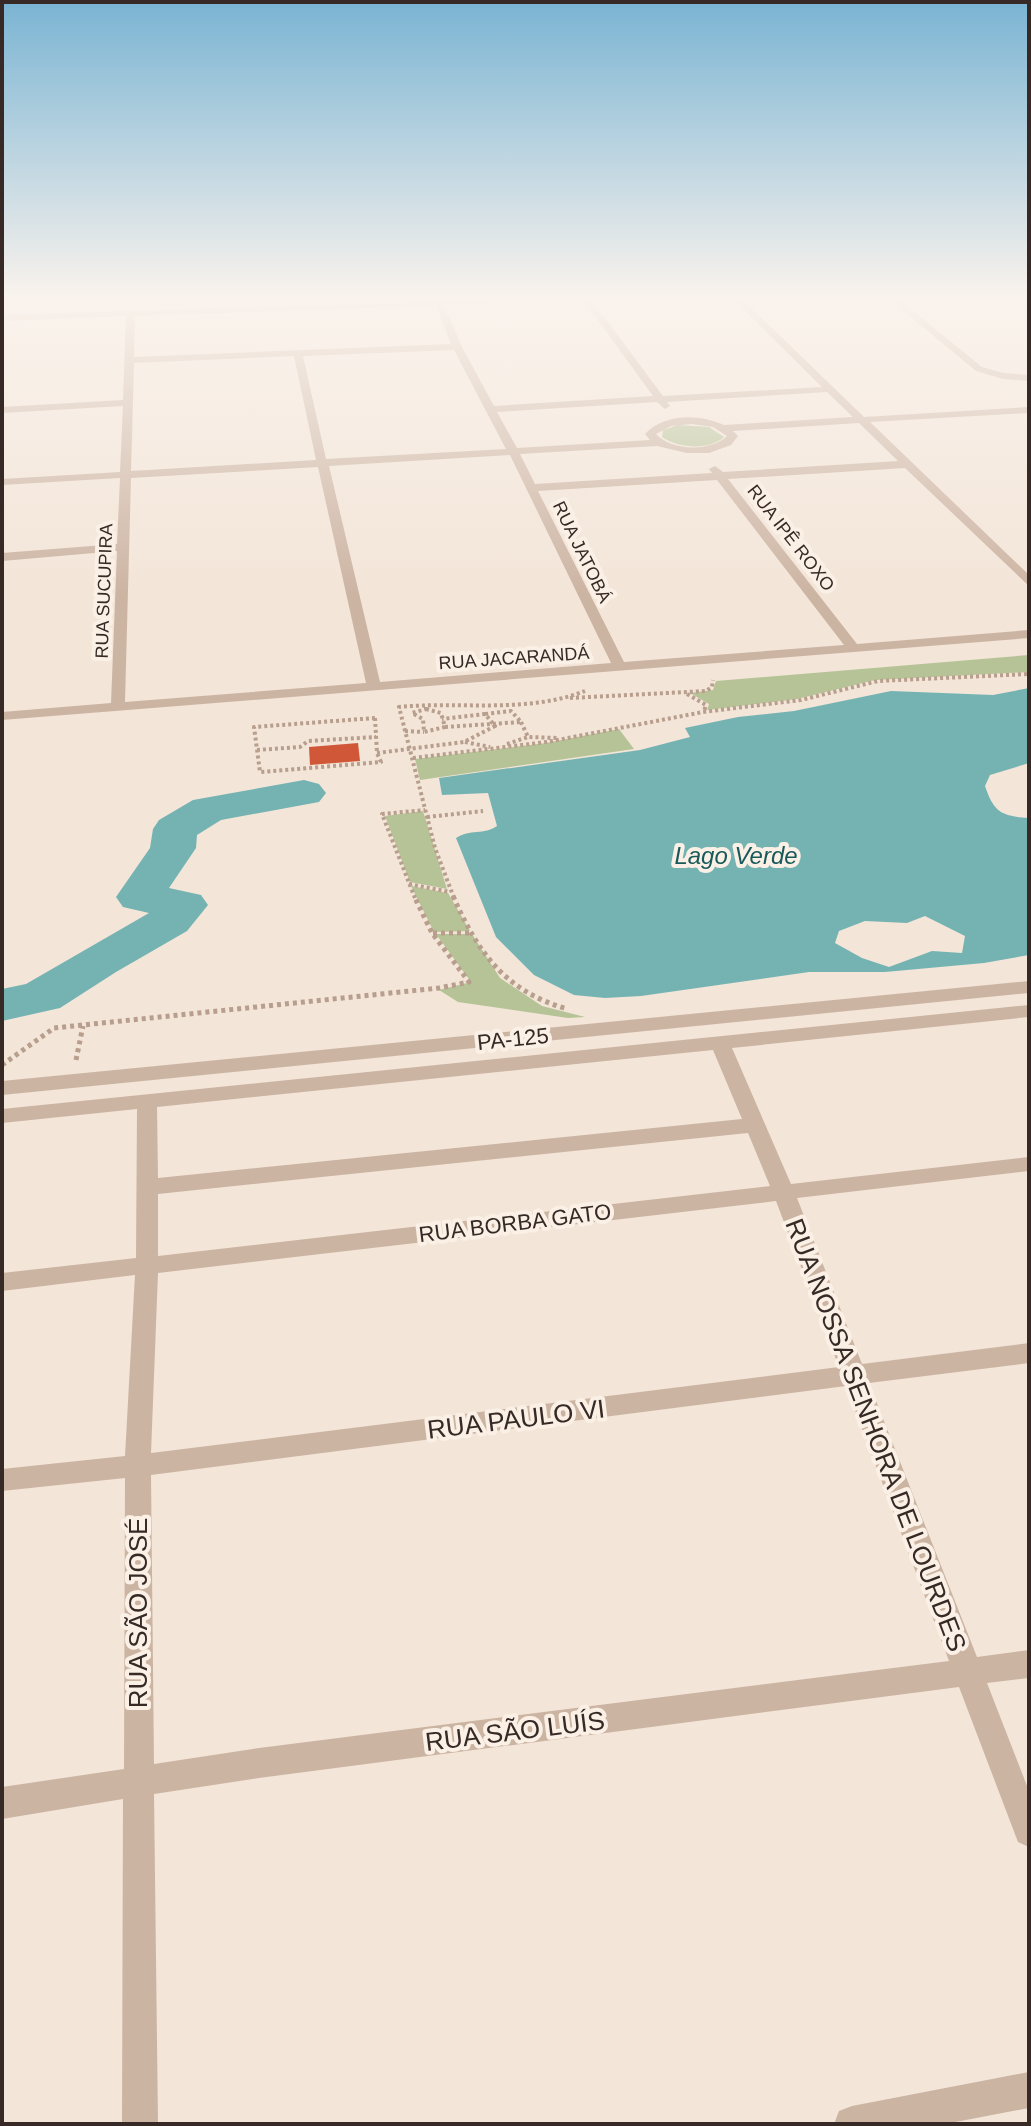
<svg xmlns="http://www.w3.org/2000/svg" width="1031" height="2126" viewBox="0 0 1031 2126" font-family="Helvetica,sans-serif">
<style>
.green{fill:#b6c397}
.water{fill:#75b3b3;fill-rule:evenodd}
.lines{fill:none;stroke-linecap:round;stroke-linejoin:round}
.river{fill:#75b3b3;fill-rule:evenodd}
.building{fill:#d05839}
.path-far1{stroke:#b89e8d;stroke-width:4;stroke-dasharray:3 3;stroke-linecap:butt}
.path{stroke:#b89e8d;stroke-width:5;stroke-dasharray:4 4;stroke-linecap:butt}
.minor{fill:#ccb4a3;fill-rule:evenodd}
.labels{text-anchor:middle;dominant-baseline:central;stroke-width:8;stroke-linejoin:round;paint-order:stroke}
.far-street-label{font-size:18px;fill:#372a26;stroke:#fbf0e5}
.street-label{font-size:22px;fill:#372a26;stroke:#fbf0e5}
.water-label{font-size:24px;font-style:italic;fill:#185a5b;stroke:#fbf0e5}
.near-street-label{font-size:26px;fill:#372a26;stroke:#fbf0e5}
</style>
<rect width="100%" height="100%" fill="#f3e5d8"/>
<path class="green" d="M678 425 709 427 724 437C709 451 678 448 662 437L663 430Z
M1029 655V672L875 680 797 699 707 710 709 704 690 693 713 690 716 681Z
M619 729 634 749 420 780 415 759 546 743Z
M423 811 447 889 410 882 385 816Z
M411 886 448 893 470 931 434 932Z
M472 934 500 978 542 1006 585 1017 568 1018 458 1002 439 990 471 982 436 934Z"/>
<path class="water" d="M1029 688V763L990 775 985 786C994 813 1002 816 1029 818V955L984 963 885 972H809L641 996 605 998 574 995 534 975 496 937 456 838C470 829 484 835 497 826L488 793 442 795 439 778 640 750 690 737 685 728 738 717 794 711 891 691 993 695ZM925 916 965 936 962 953 932 951 889 967 862 958 835 943 839 931 865 921 907 923Z"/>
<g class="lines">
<path class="river" d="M304 780 319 784 326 793 319 802 221 820 197 835 196 848 169 888 201 895 208 905 187 931 116 972 60 1008 2 1021V989L26 984 149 913 123 907 116 897 150 848 153 829 159 820 193 800Z"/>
</g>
<path class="building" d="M358 743 360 761 310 765 309 747Z"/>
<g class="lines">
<path class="path-far1" d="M687 694 706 705 704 711
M570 698 706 691 712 687 713 680
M426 709 441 713 445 727 424 732 423 719 412 713Z
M375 718 377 753 381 762 260 772 254 727Z
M521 722 528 737 558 738
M445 727 521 722 511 711 485 714
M405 731 424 732
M465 742 490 747
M507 744 528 737
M257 750 300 747 308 741 376 737
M377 753 464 742 495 726 485 714 442 719
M413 758 547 742 703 712 801 700 878 681 1029 674
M427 817 483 811
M409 884 450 892
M415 898 382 814 425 810
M454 898 435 848 399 707C460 701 526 714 585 691"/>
<path class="path" d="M453 896C478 953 505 991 567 1009
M433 933H473
M76 1060 83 1026
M2 1065 54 1028 439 988 469 982 432 933 414 896"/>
<path class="minor" d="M520 298H597L593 302 663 396 822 387 732 298H741L864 417 1029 407V413L870 422 1029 575V586L905 468 728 479 857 644 1029 630V638L2 720V712L111 703 117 551 2 561V553L117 544 120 478 2 485V479L120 472 123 406 2 413V407L123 400 126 316 2 321V315ZM584 301 653 396 494 406 462 347 444 305ZM436 306 451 344 134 357 135 316ZM454 350 506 449 326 459 303 356ZM294 356 316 460 131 471 134 363ZM827 392 853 417 724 425C699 414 665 413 645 434L650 440 517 448 497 412 657 402 665 409 670 406 667 402ZM859 423 898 461 723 472 715 466 709 469 712 473 535 484 520 454 657 446 687 453H709L731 445 738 436 733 431ZM692 424 713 427 727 436C711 452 671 451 656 434L671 426ZM510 455 611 663 380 682 329 466ZM318 467 366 683 125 702 131 478ZM717 480 844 645 624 662 538 491Z
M888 298H897L982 367 1004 373 1029 375V381L1003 379 976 371Z
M1029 981V993L2 1095V1081Z
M1029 1005V1017L732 1048 791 1184 1029 1157V1171L797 1198 862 1364 1029 1343V1363L869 1383 977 1657 1029 1650V1678L987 1683 1029 1791V1847L1018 1842 959 1687 259 1778 154 1794 158 2124H122L123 1799 2 1819V1787L124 1769 125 1478 2 1491V1469L125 1456 135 1275 2 1291V1273L136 1258 137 1109 2 1123V1109ZM713 1050 742 1119 158 1178 157 1107ZM748 1133 770 1186 158 1256V1194ZM776 1201 839 1367 151 1453 158 1273ZM846 1386 949 1661 259 1748 154 1764 151 1475Z
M1029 2072V2108L945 2124H834L839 2111 852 2106Z"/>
</g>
<linearGradient id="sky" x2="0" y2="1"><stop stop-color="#7ab4d3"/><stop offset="0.5" stop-color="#faf3ed"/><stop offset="1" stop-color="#faf3ed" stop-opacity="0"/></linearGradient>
<rect width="1031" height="595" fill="url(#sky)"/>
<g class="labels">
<g class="far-street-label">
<text transform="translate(791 538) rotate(52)">RUA IPÊ ROXO</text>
<text transform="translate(582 552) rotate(64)">RUA JATOBÁ</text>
<text transform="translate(104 591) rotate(-88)">RUA SUCUPIRA</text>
<text transform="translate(514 658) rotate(-4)">RUA JACARANDÁ</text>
</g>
<g class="street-label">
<text transform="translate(513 1039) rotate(-6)">PA-125</text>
<text transform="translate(515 1223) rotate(-7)">RUA BORBA GATO</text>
</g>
<g class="water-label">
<text x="736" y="855">Lago Verde</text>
</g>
<g class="near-street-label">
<text transform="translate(516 1419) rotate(-7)">RUA PAULO VI</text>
<text transform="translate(876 1435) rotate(69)">RUA NOSSA SENHORA DE LOURDES</text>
<text transform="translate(138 1613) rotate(-90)">RUA SÃO JOSÉ</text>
<text transform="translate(515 1731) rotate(-7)">RUA SÃO LUÍS</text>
</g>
</g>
<rect width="1031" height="2126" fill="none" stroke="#372a26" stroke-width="8"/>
</svg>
